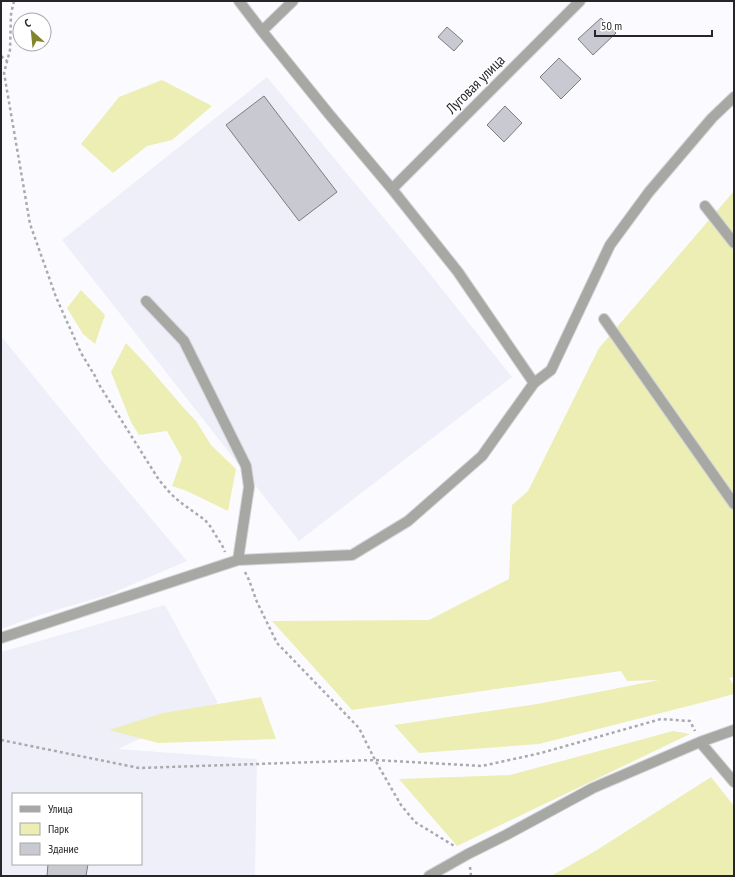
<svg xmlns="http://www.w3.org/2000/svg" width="735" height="877" viewBox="0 0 735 877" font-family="'PT Sans Narrow',sans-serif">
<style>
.built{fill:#eeeff9;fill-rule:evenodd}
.green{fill:#eceeb3}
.building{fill:#c8c9d1;stroke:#7b7c84}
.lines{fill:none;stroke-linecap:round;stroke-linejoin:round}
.minor-casing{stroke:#d4d5d8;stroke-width:12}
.path{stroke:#a9aaad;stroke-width:2.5;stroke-dasharray:3 3;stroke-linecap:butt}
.minor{stroke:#a7a7a3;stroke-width:10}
.labels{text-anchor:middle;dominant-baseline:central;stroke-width:3;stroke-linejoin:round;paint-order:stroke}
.street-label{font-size:15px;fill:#252629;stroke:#fff}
</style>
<rect width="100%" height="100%" fill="#fbfbff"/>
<path class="built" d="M267 77 422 264 512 377 299 541 62 240Z
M1 336 101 459 187 561 108 595 46 613 1 629Z
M165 605 218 703 118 749 257 759 255 876H1V652ZM13 794H141V864H13Z"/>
<path class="green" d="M162 80 212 106 172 140 147 146 113 173 81 144 119 97Z
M734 191V677L729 678 734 685V694L712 700 539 744 419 753 394 725 537 704 659 680 627 681 621 671 352 710 272 621 429 620 509 579 512 505 528 491 599 348Z
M81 290 105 315 95 344 83 334 67 308Z
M126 343 146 364 182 406 196 421 211 445 236 469 228 511 187 491 172 486 182 458 167 431 139 435 131 422 111 372Z
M261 697 276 739 158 743 109 730 163 713Z
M673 731 690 734 457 846 399 779 510 775Z
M711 777 734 806V876H551L597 850Z"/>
<path class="building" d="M601 18 616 33 593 55 578 39Z
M447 27 463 41 454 51 438 37Z
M559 58 581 79 561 99 540 77Z
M264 96 337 192 299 221 226 125Z
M505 106 522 123 504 142 487 125Z
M48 864H88L86 876H47Z"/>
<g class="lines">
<defs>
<path id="minor" d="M239 1 262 31 329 114 392 189 458 272 534 383
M262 31 293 1
M392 189 580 1
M705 206 734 243
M146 301 184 341 246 466 249 487 238 560
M604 319 734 504
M1 638 238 560 352 555 408 521 482 456 534 383 551 370 610 245 649 192 712 118 734 97
M700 742 734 782
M429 876 468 854 506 835 593 788 700 742 734 730"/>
</defs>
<use href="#minor" class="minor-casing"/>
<path class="path" d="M14 1 11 14 10 50 4 73 30 224 56 297 81 353 95 376 98 383 159 480 171 494 180 502 205 520 210 526 218 539 222 545 225 552
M1 56 7 61
M245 572 249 580 257 602 277 643 359 728 375 760 401 805 415 822 456 847
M1 740 139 768 375 760 482 766 541 753 661 719 690 721 695 731
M470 867 471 876"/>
<use href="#minor" class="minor"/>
</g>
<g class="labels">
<g class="street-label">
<text transform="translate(475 84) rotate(-45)">Луговая улица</text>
</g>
</g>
<rect width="735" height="877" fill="none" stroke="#252629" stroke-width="4"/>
<rect x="12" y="793" width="130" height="72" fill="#ffffff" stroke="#a8a8a9"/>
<rect x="20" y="806" width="20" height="6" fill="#a7a7a3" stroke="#a8a8a9"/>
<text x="48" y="813" font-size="12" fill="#252629">Улица</text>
<rect x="20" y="823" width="20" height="12" fill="#eceeb3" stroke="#a8a8a9"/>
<text x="48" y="833" font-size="12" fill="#252629">Парк</text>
<rect x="20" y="843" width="20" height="12" fill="#c8c9d1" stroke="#a8a8a9"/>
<text x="48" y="853" font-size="12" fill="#252629">Здание</text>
<g transform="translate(32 32) rotate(333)"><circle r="19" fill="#ffffff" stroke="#a8a8a9"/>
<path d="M0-3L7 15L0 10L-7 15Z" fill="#83832c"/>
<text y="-6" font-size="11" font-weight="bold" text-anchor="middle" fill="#252629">С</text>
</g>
<path d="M595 30v6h117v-6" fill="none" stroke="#252629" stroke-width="2"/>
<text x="601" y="30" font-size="12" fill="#252629" stroke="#ffffff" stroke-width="3" paint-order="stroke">50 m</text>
</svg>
